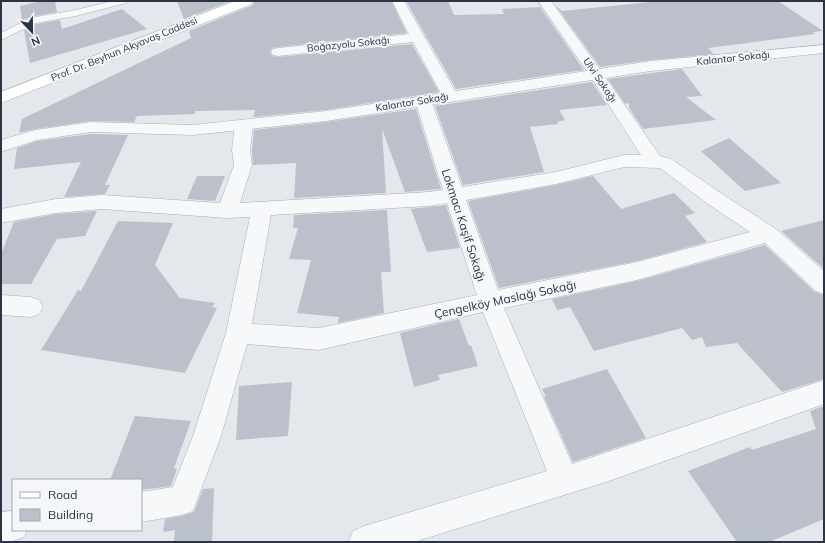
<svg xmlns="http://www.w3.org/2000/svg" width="825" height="543" viewBox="0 0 825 543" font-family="Mulish,sans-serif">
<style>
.building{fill:#bbc0ca}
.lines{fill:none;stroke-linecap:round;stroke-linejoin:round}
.service-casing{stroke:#a9aeb7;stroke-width:1}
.minor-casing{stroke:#a9aeb7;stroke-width:1}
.tertiary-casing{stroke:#a9aeb7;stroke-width:1}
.secondary-casing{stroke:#a9aeb7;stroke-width:1}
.service{fill:#f7f8fa;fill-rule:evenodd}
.minor{fill:#f7f8fa;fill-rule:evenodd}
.tertiary{fill:#f7f8fa;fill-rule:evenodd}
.secondary{fill:#fff;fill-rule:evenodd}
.labels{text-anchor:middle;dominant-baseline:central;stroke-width:4;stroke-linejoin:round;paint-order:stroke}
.far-street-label{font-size:10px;fill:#2b3445;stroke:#f4f6f9}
.street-label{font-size:12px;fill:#2b3445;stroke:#f4f6f9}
</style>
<rect width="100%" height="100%" fill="#e4e7ec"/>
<path class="building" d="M42 1H55L57 12 30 17 22 20 20 6Z
M177 1H231L184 19Z
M254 1H391L407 33 278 47 272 48 270 53 273 56 278 57 412 44 439 92 326 110 253 117 255 110 195 111V114L137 116 134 122 91 121 35 129 19 133 22 119 191 38 189 31 253 5Z
M406 1H448L454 15 504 14 502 9 540 7 584 70 456 89Z
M661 1H778L823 31 813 32 815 34 708 48 714 54 651 60 600 67 556 6 562 11Z
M122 9 147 29 30 63 24 30 36 24 60 20 62 29Z
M682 69 702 96 686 97 716 120 643 129 629 108V103L625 104 608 79Z
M592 82 607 105 559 110 565 120 557 122 558 124 530 127 544 172 463 185 435 106Z
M416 109 441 189 405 192 382 129 386 193 294 198 296 163 253 165 252 150 254 130 326 122Z
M91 134 128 135 105 185H110L105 194 64 197 81 162 14 169 17 148 37 141Z
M729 138 781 183 745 191 701 151Z
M197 176H225L215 201 187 199Z
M593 176 621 209 674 193 695 213 685 216 707 242 637 261 499 288 468 201 556 185Z
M446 205 460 248 427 252 411 209Z
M387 210 391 272H381L384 313 338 323 339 317 297 313 311 260 289 259 298 228H293L294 215Z
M97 211 85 236 57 239 31 284H1V254L14 222 56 214Z
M824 220V269L781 231Z
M118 221 173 223 155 265 180 298 215 303 212 307 217 308 185 373 41 350 78 290 81 291Z
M765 245 815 292 824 295V379L782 392 737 343 706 347 702 337 692 340 682 328 594 351 570 307 557 310 552 299 637 281Z
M459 319 469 346 471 345 478 366 438 375 440 380 414 387 400 333Z
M607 369 646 438 573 462 544 397 546 396 542 389Z
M292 382 288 436 236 440 239 386Z
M824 406V519L769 542H737L688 471 750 447 752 450 816 429 810 411Z
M135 416 191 421 174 468 177 469 171 486 141 490V480H110Z
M214 488 212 542H174L175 530 163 532 165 519 182 516 194 512 203 489Z"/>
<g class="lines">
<defs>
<path id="service" d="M112 1H128L126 3 76 16 36 23 1 40V33L30 18 76 10Z"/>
<path id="minor" d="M392 1H404L458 96 456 99 450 101 444 99 413 42 278 56 273 55 271 52 273 49 278 48 409 34Z
M538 1H551L601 71 660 156 671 159 722 194 776 229 824 271V294L816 291 765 243 637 280 504 308 572 464 824 380V404L609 481 414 542H348L353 531 364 526 547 471 483 312 319 350 247 344 221 436 193 511 182 515 141 522V492L173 487 193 436 226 333 250 217 227 218 102 209 56 213 1 223V209L56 199 102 195 220 203 234 165 232 150 235 125 238 121 244 120 250 121 253 125 250 150 252 165 240 203 429 192 443 190 415 100 417 97 423 95 429 97 431 100 462 187 556 172 624 155H641L589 74ZM624 167 660 168 708 204 750 232 637 262 498 290 466 200 556 184ZM447 203 477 295 319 328 252 324 271 215 429 206Z
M1 295 31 297 39 300 43 307 39 314 31 317 1 315Z
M13 511V530H27L24 537 13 541 1 542V512Z"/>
<path id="tertiary" d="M824 45V53L651 71 326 121 193 135 91 132 37 140 1 152V140L35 130 91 122 193 125 326 111 651 61Z"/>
<path id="secondary" d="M235 1H253L252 4 1 103V92Z"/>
</defs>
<use href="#service" class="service-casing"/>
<use href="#minor" class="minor-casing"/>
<use href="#tertiary" class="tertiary-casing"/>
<use href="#secondary" class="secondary-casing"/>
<use href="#service" class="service"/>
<use href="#minor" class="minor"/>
<use href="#tertiary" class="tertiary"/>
<use href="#secondary" class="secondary"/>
</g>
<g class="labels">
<g class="far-street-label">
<text transform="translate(348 44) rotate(-6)">Boğazyolu Sokağı</text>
<text transform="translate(124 49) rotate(-22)">Prof. Dr. Beyhun Akyavaş Caddesi</text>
<text transform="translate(733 58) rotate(-6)">Kalantor Sokağı</text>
<text transform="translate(600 80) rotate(56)">Ulvi Sokağı</text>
<text transform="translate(412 102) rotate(-9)">Kalantor Sokağı</text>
</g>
<g class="street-label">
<text transform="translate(464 225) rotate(72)">Lokmacı Kaşif Sokağı</text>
<text transform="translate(505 299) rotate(-12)">Çengelköy Maslağı Sokağı</text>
</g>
</g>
<rect width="825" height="543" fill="none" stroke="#2b3445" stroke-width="4"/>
<rect x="12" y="479" width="130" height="52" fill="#f4f6f9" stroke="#a4a8b1"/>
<rect x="20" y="492" width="20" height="6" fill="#ffffff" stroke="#a4a8b1"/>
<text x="48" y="499" font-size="12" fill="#2b3445">Road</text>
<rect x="20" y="509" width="20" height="12" fill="#bbc0ca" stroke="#a4a8b1"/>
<text x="48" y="519" font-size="12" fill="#2b3445">Building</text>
<g transform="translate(32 32) rotate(158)" stroke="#f4f6f9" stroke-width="3" paint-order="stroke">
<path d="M0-3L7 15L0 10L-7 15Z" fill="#2b3445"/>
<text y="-6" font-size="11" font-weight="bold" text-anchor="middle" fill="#2b3445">N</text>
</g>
</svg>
